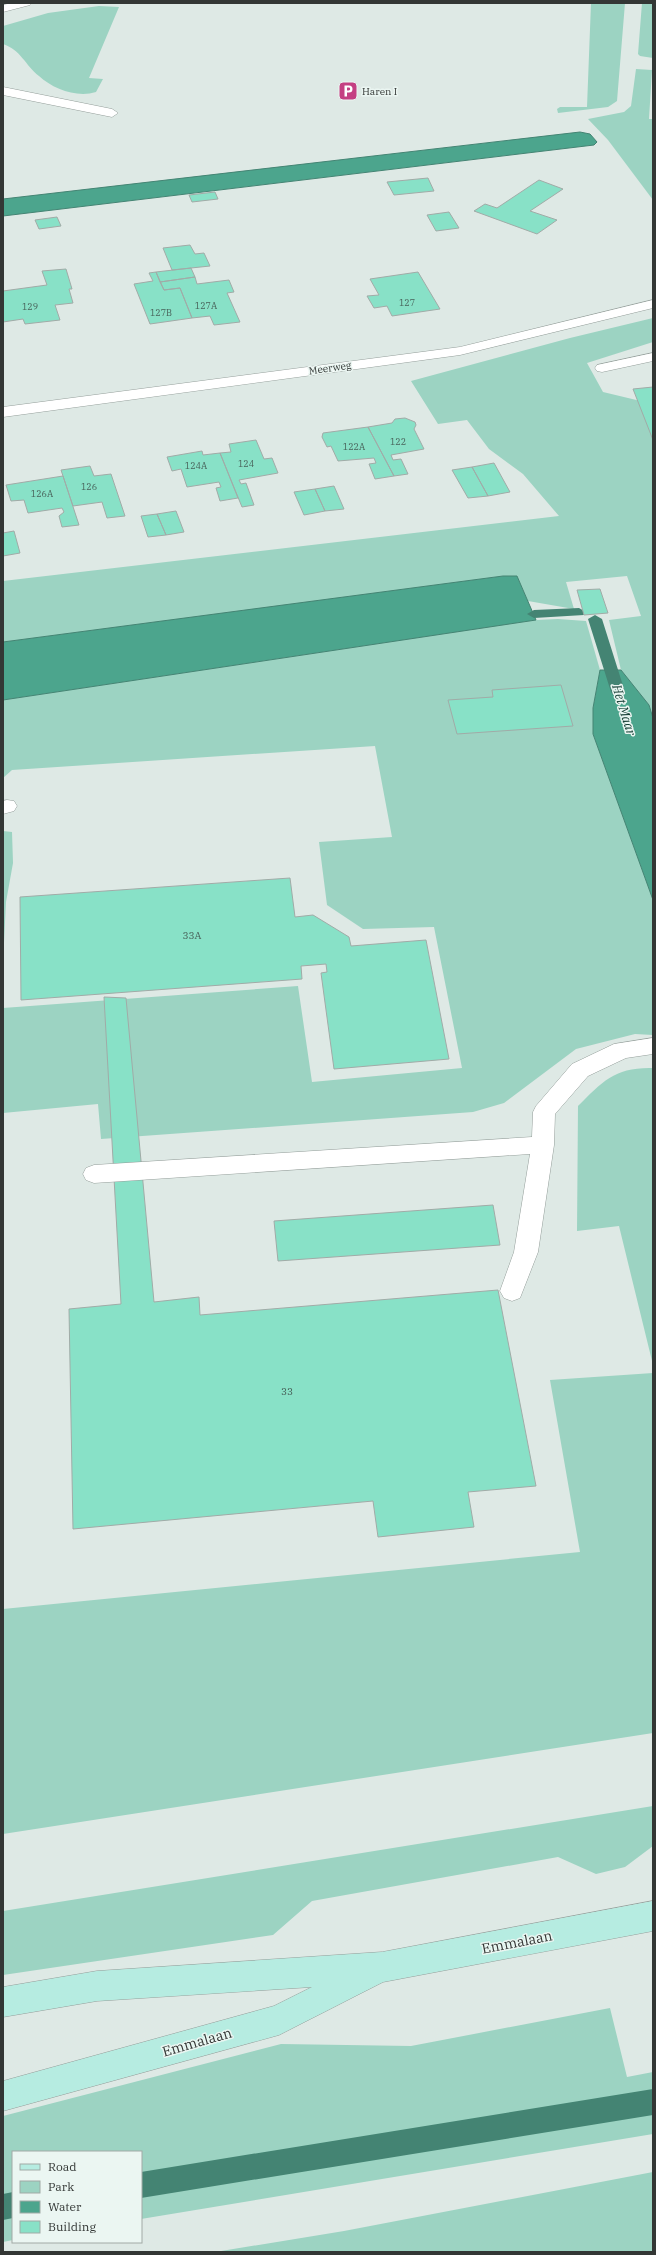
<svg xmlns="http://www.w3.org/2000/svg" width="656" height="2255" viewBox="0 0 656 2255" font-family="'IBM Plex Serif',serif">
<style>
.green{fill:#9cd3c2}
.water{fill:#4ca58d;stroke:#448473}
.lines{fill:none;stroke-linecap:round;stroke-linejoin:round}
.stream{fill:#448473;fill-rule:evenodd}
.building{fill:#88e1c7;stroke:#a1aba7}
.service-casing{stroke:#949e9a;stroke-width:1}
.minor-casing{stroke:#949e9a;stroke-width:1}
.tertiary-casing{stroke:#949e9a;stroke-width:1}
.secondary-casing{stroke:#949e9a;stroke-width:1}
.service{fill:#fff;fill-rule:evenodd}
.minor{fill:#fff;fill-rule:evenodd}
.tertiary{fill:#fff;fill-rule:evenodd}
.secondary{fill:#b6ece1;fill-rule:evenodd}
.labels{text-anchor:middle;dominant-baseline:central;stroke-width:3;stroke-linejoin:round;paint-order:stroke}
.far-number-label{font-size:9px;fill:#48625a}
.far-poi-label{font-size:10px;fill:#333735;stroke:#ebf6f2;text-anchor:start}
.far-street-label{font-size:10px;fill:#333735;stroke:#ebf6f2}
.number-label{font-size:10px;fill:#48625a}
.water-label{font-size:13px;font-style:italic;fill:#123b31;stroke:#ebf6f2}
.near-street-label{font-size:14px;fill:#333735;stroke:#ebf6f2}
</style>
<rect width="100%" height="100%" fill="#dee9e5"/>
<path class="green" d="M591 3H625L617 101 608 107 558 113 557 109 560 107H587Z
M642 3H653V58L640 56 638 54Z
M99 6 119 7 89 78 103 79 96 92C77 98 53 89 39 76 25 65 21 50 3 44V26L48 13Z
M636 69 652 70 649 119H653V200L608 140 588 119 624 112 631 106Z
M653 318V342L587 363 603 392 653 404V718L649 705 621 670 609 620 641 616 627 576 566 582 574 609 528 601 517 576H503L3 642V581L559 516 523 474 489 449 467 420 438 424 411 381 570 338Z
M558 619 586 621 600 670 593 708V734L653 900V1035L635 1034 576 1049 504 1103 473 1112 101 1139 98 1104 3 1113V1008L298 986 312 1082 462 1068 434 927 363 929 327 905 319 842 392 837 375 746 12 770 3 778V700L536 620Z
M3 831 12 832 13 863 6 902 3 963Z
M653 1068V1365L619 1226 577 1231 578 1106C603 1081 615 1067 653 1068Z
M653 1373V1733L3 1834V1609L580 1552 550 1380Z
M653 1806V1846L625 1867 596 1874 558 1857 312 1901 273 1935 3 1975V1911Z
M610 2008 627 2077 653 2072V2134L141 2219V2152H13V2240L3 2242V2116L281 2044 411 2046Z
M653 2172V2252H215L344 2231Z"/>
<path class="water" d="M580 132 590 134 597 142 594 145 3 216V199Z
M503 576H517L536 620 3 700V642Z
M600 670H621L649 705 653 718V900L593 734V708Z"/>
<g class="lines">
<path class="stream" d="M579 608 586 612 584 615 534 618 527 614 534 610Z
M595 615 602 619 625 692 623 695H613L611 692 588 619Z
M653 2089V2115L141 2198V2172Z
M13 2192V2218L3 2220V2194Z"/>
</g>
<path class="building" d="M428 178 434 191 394 195 387 182Z
M539 180 563 189 530 211 557 220 537 234 474 211 485 204 497 208Z
M215 192 218 199 192 202 189 195Z
M449 212 459 228 436 231 427 215Z
M57 217 61 226 39 229 35 220Z
M190 245 195 254 204 253 210 266 172 270 163 248Z
M191 268 195 277 160 282 156 272Z
M66 269 72 289H69L73 303 55 305 60 320 25 324 23 319 3 322V291L47 285 42 271Z
M156 272 164 290 180 288 192 318 150 324 134 284 153 281 149 273Z
M418 272 440 309 392 316 387 306 374 308 367 296 379 295 370 279Z
M195 277 197 284 229 280 234 292 227 293 240 322 214 325 210 316 192 318 180 288 164 290 160 282Z
M653 387V440L633 389Z
M405 418 415 422 416 425 414 429 424 449 391 455 393 460 401 459 408 474 394 476 368 427 392 423 395 419Z
M368 427 394 476 375 479 369 464 376 463 374 458 338 461 331 446 327 447 322 437 323 433Z
M256 440 264 459 272 458 278 473 239 480 241 484 246 483 254 505 242 507 220 453 231 452 229 444Z
M202 451 203 455 220 453 238 498 220 501 216 488 221 487 219 482 187 487 181 469 172 471 167 457Z
M494 463 510 492 488 496 472 467Z
M90 466 94 476 111 474 125 516 107 518 102 502 73 506 61 470Z
M472 467 488 496 468 498 452 470Z
M63 476 79 525 62 527 59 516 64 512 62 508 28 513 24 500 11 501 6 485Z
M334 486 344 509 325 511 315 489Z
M315 489 325 511 304 515 294 492Z
M176 511 184 532 166 535 157 514Z
M157 514 166 535 148 537 141 516Z
M14 531 20 553 3 556V533Z
M600 589 608 613 584 615 577 590Z
M561 685 573 726 457 734 448 700 493 697 492 690Z
M290 878 295 917 313 915 349 937 351 946 426 940 449 1059 334 1069 321 973 327 972 326 964 301 966 302 979 21 1000 20 897Z
M104 997 126 998 154 1302 199 1297 200 1315 498 1290 536 1486 468 1492 474 1527 378 1537 373 1501 73 1529 69 1309 121 1304Z
M493 1205 500 1245 278 1261 274 1221Z"/>
<g class="lines">
<defs>
<path id="service" d="M3 87 112 109 118 113 112 117 3 95Z
M653 353V361L602 372 597 371 595 368 597 365Z
M7 800 14 801 17 806 14 811 3 814V801Z
M653 1038V1054L626 1058 588 1076 555 1114 554 1145 538 1252 520 1298 512 1301 504 1298 500 1291 514 1252 530 1154 94 1183 86 1180 83 1174 86 1168 94 1165 532 1137 533 1112 536 1106 572 1064 614 1044Z"/>
<path id="minor" d="M653 300V308L460 355 3 417V407L460 347Z"/>
<path id="tertiary" d="M12 3H32L30 5 3 12V5Z"/>
<path id="secondary" d="M653 1901V1931L383 1982 279 2035 3 2111V2081L274 2006 312 1987 97 2001 3 2017V1987L97 1971 382 1952Z"/>
</defs>
<use href="#service" class="service-casing"/>
<use href="#minor" class="minor-casing"/>
<use href="#tertiary" class="tertiary-casing"/>
<use href="#secondary" class="secondary-casing"/>
<use href="#service" class="service"/>
<use href="#minor" class="minor"/>
<use href="#tertiary" class="tertiary"/>
<use href="#secondary" class="secondary"/>
</g>
<defs>
<symbol id="parking-square" viewBox="-11 -11 22 22"><rect x="-9" y="-9" width="18" height="18" rx="4" fill="#c43f82" stroke="#ebf6f2"/><path d="M-3.5-5.5H1a3.5 3.5 0 0 1 0 7H-1V5.5H-3.5ZM-1-3.4V-.6H.8a1.4 1.4 0 0 0 0-2.8Z" fill="#fff"/></symbol>
</defs>
<g fill-rule="evenodd">
<use href="#parking-square" x="337" y="80" width="22" height="22"/>
</g>
<g class="labels">
<g class="far-number-label">
<text x="407" y="302">127</text>
<text x="206" y="305">127A</text>
<text x="30" y="306">129</text>
<text x="161" y="312">127B</text>
<text x="398" y="441">122</text>
<text x="354" y="446">122A</text>
<text x="246" y="463">124</text>
<text x="196" y="465">124A</text>
<text x="89" y="486">126</text>
<text x="42" y="493">126A</text>
</g>
<g class="far-poi-label">
<text x="362" y="91">Haren I</text>
</g>
<g class="far-street-label">
<text transform="translate(330 368) rotate(-8)">Meerweg</text>
</g>
<g class="number-label">
<text x="192" y="935">33A</text>
<text x="287" y="1391">33</text>
</g>
<g class="water-label">
<text transform="translate(624 710) rotate(73)">Het Maar</text>
</g>
<g class="near-street-label">
<text transform="translate(517 1942) rotate(-11)">Emmalaan</text>
<text transform="translate(197 2042) rotate(-16)">Emmalaan</text>
</g>
</g>
<rect width="656" height="2255" fill="none" stroke="#333735" stroke-width="8"/>
<rect x="12" y="2151" width="130" height="92" fill="#ebf6f2" stroke="#a1aaa6"/>
<rect x="20" y="2164" width="20" height="6" fill="#b6ece1" stroke="#a1aaa6"/>
<text x="48" y="2171" font-size="12" fill="#333735">Road</text>
<rect x="20" y="2181" width="20" height="12" fill="#9cd3c2" stroke="#a1aaa6"/>
<text x="48" y="2191" font-size="12" fill="#333735">Park</text>
<rect x="20" y="2201" width="20" height="12" fill="#4ca58d" stroke="#a1aaa6"/>
<text x="48" y="2211" font-size="12" fill="#333735">Water</text>
<rect x="20" y="2221" width="20" height="12" fill="#88e1c7" stroke="#a1aaa6"/>
<text x="48" y="2231" font-size="12" fill="#333735">Building</text>
</svg>
